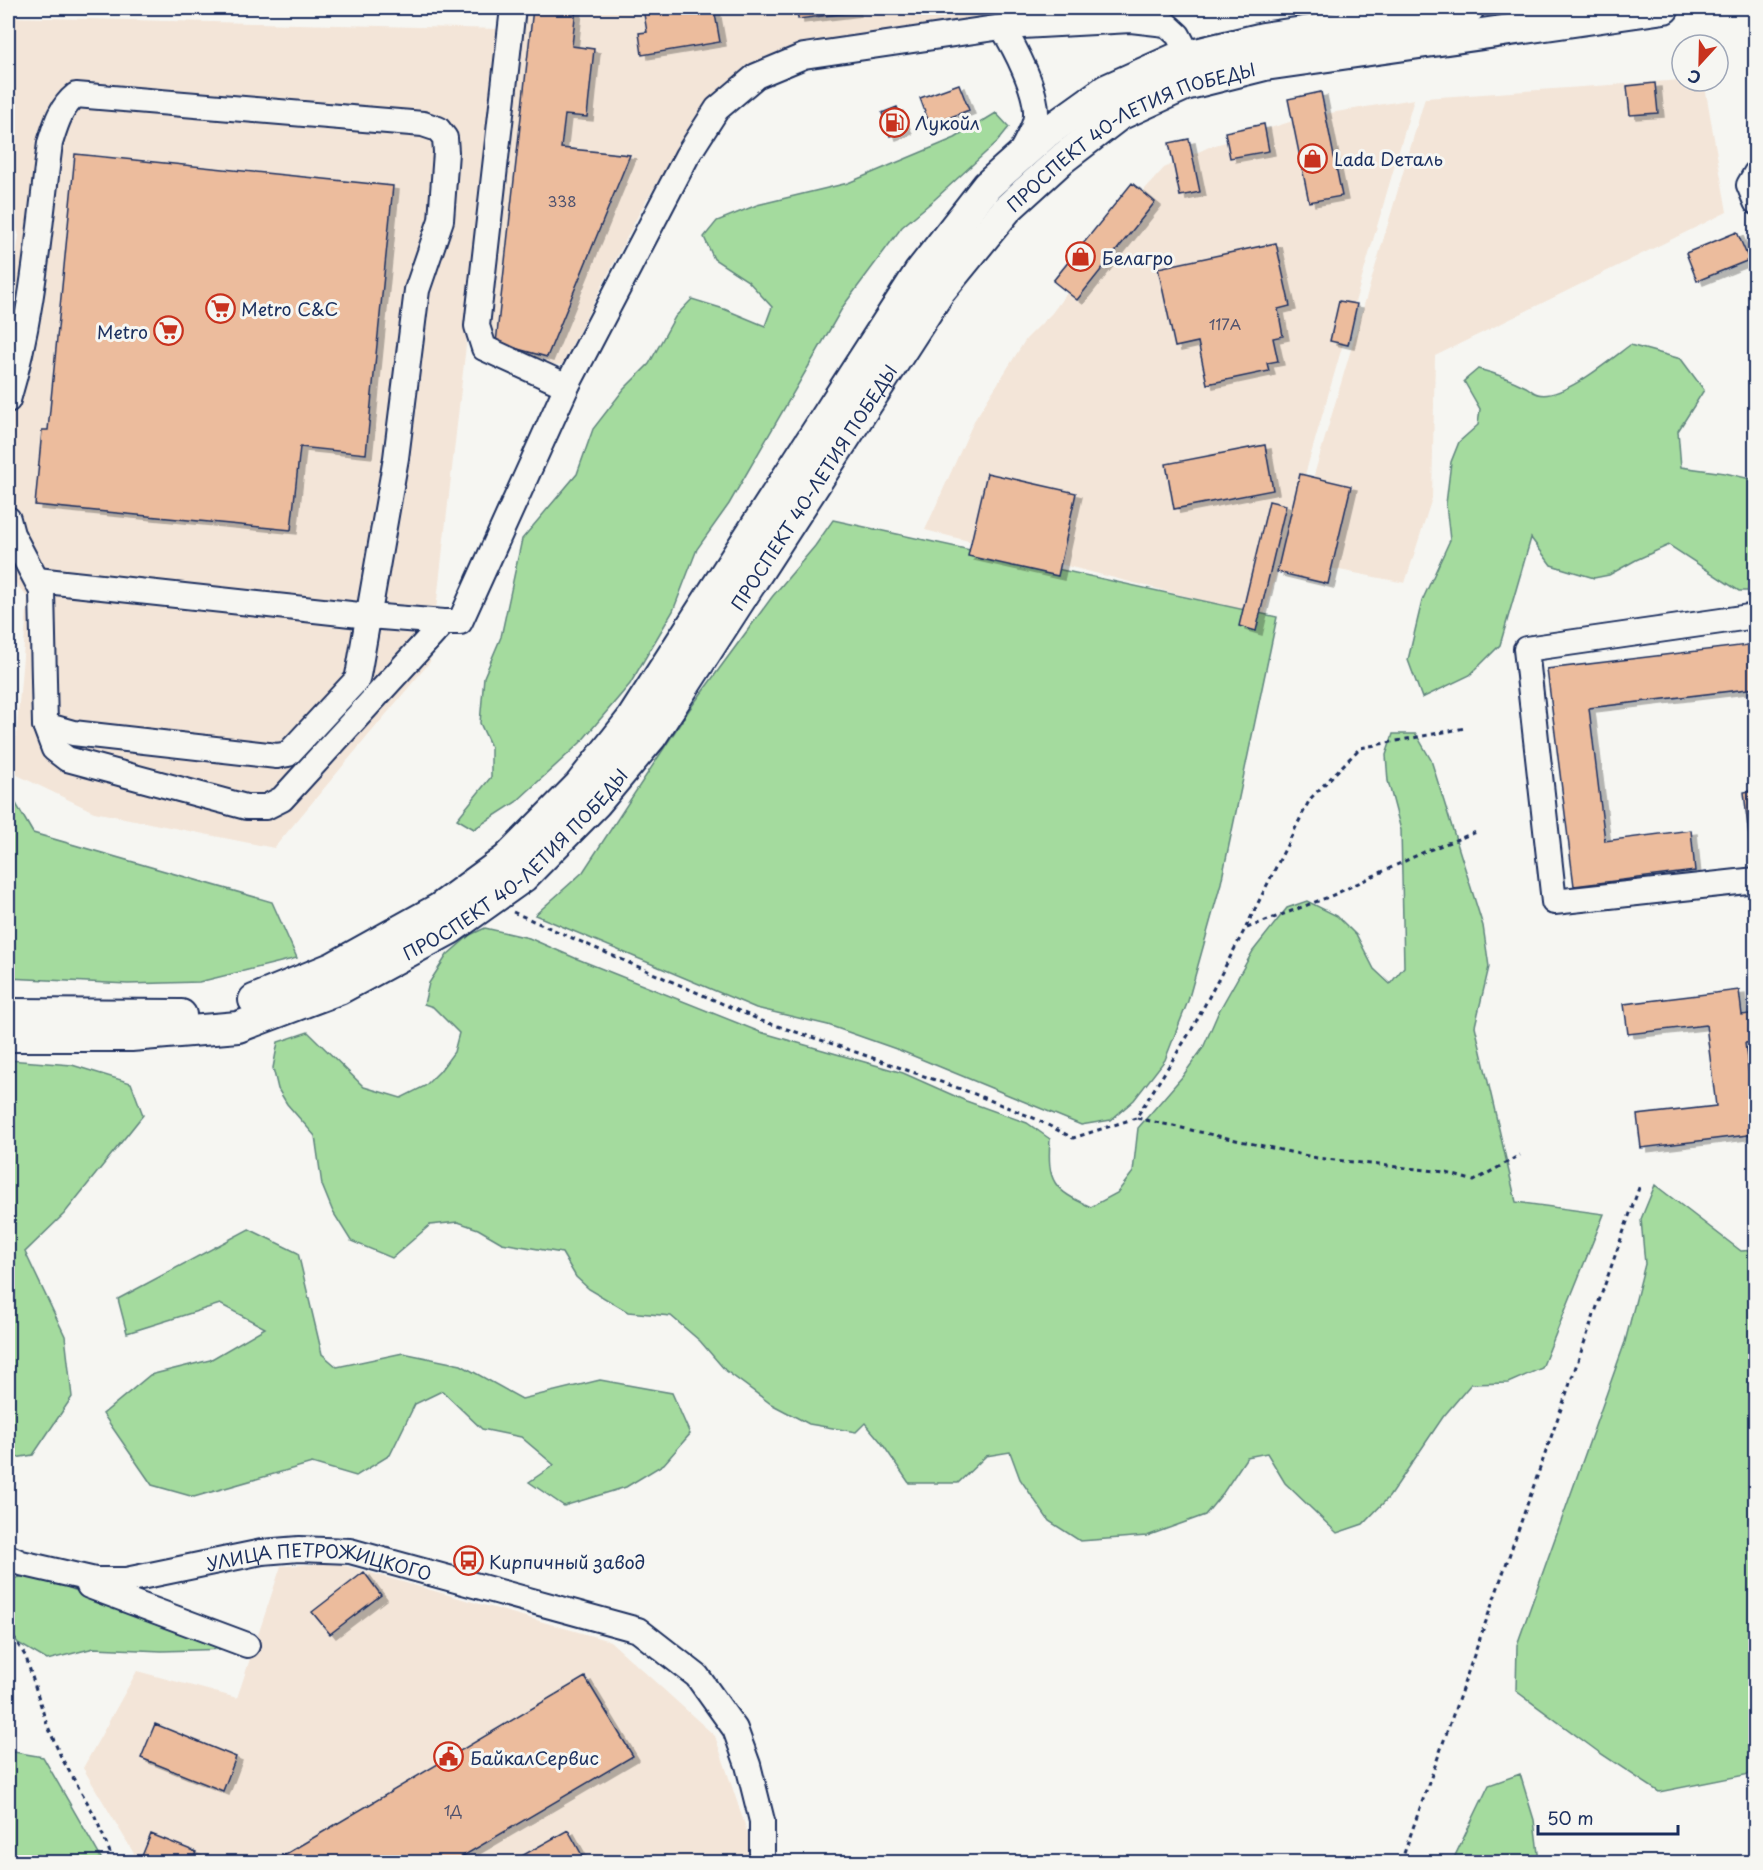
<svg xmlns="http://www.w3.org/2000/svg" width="1763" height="1870" viewBox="0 0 1763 1870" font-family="'Playpen Sans',sans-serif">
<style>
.built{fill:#f3e5d8}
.green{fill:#a4db9e;stroke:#60857e;stroke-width:1.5}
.building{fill:#ecbc9d;stroke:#1b2f5e;stroke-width:1.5;filter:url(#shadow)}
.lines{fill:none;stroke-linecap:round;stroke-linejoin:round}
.minor-casing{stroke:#1b2f5e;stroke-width:28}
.major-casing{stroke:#1b2f5e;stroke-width:34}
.path{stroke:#1b2f5e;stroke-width:3;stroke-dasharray:4.5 4.5;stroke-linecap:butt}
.minor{stroke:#f6f6f2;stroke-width:24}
.major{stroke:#f6f6f2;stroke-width:30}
.labels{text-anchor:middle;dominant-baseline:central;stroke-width:6;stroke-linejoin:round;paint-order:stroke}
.number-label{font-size:15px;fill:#4f526e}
.poi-label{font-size:18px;fill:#1b2f5e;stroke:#f6f6f2;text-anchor:start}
.street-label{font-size:18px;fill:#1b2f5e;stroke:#f6f6f2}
</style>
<defs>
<filter id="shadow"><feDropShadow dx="6" dy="4" stdDeviation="0" flood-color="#0004"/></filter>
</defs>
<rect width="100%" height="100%" fill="#f6f6f2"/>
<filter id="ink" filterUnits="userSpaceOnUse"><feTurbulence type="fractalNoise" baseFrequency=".0167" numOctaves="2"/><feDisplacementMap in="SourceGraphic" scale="12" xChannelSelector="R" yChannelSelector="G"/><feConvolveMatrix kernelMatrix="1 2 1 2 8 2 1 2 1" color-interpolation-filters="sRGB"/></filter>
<g filter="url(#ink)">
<path class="built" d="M505 8H1039L830 40 699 116 643 206 562 365 502 363 482 328Z
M8 17 502 29 430 662 274 848 94 812 13 773 28 598 8 574V302L19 236 8 197Z
M1682 80 1704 81 1727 212 1435 356 1432 498 1405 583 1289 560 1425 98Z
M1414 99 1264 616 925 530 974 421 1026 339 1052 313 1136 199 1164 168 1209 147 1306 117Z
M336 1563 610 1641 715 1736 749 1837 747 1862H139L83 1768 137 1671 237 1698 281 1566Z"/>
<path class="green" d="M996 113 1009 127 997 142 934 200 902 227 844 305 729 504 697 549 673 611 630 684 580 743 516 802 474 829 457 819 491 777V747L480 723 484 677 501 637 522 539 577 474 593 429 624 389 649 364 675 317 692 299 724 309 765 326 772 307 748 281 714 259 704 237 717 221 757 205 848 183 955 138Z
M1630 345 1681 359 1704 390 1678 431 1681 467 1725 473 1755 480V591H1739L1669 545 1636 560 1609 575 1594 578 1551 565 1531 538 1500 645 1470 675 1422 698 1408 660 1422 601 1450 540 1446 504 1451 462 1459 442 1478 425 1480 409 1464 381 1478 369C1494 373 1510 379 1526 387 1530 389 1533 393 1538 394 1562 401 1611 359 1630 345Z
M833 520 1277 617 1221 883 1188 1001 1165 1060 1134 1100 1111 1120 1081 1125 899 1050 828 1025 756 1008 535 915 583 872 689 710 772 597 815 546Z
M1393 734H1416L1431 760 1483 926 1489 967 1475 1026 1516 1202 1604 1214 1542 1368 1508 1383 1471 1384 1443 1417 1389 1497 1363 1524 1337 1533 1285 1483 1267 1453 1247 1457 1223 1493 1205 1515 1147 1536 1080 1541 1049 1521 1020 1479 1010 1452 986 1456 958 1483H909L881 1442 865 1423 856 1432 809 1424 771 1404 725 1370 700 1341 671 1316 628 1312 589 1289 576 1277 562 1253 502 1243 478 1229 458 1222 430 1225 392 1258 351 1241 333 1212 322 1185 315 1136 287 1104 278 1089 273 1068 278 1042 308 1032 364 1087 401 1098 425 1086 440 1071 454 1052 459 1033 433 1007 424 1004 429 983 447 955 470 935 485 928 529 938 575 958 760 1032 903 1073 966 1101 1027 1123 1050 1139C1047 1182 1053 1190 1091 1207L1117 1193 1133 1172 1138 1128 1182 1077 1203 1048 1219 1011 1253 951 1287 908 1307 901 1337 916 1357 936 1374 969 1390 984 1404 967 1401 830 1388 781 1386 755Z
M8 790 33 833 272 902 297 958 199 982 128 984 8 978Z
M8 1060 72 1065 131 1083 143 1115 64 1214 25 1252 65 1336 72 1397 33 1455 8 1459Z
M1655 1185 1741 1251 1756 1250 1755 1773 1659 1792 1600 1753 1516 1691 1517 1645 1625 1342 1645 1264 1641 1219Z
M249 1229 298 1253 322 1354 337 1367 403 1353 461 1365 522 1399 600 1380 672 1393 690 1434 664 1464 626 1487 564 1506 529 1482 554 1465 521 1437 482 1429 442 1391 415 1404 390 1455 356 1476 312 1463 194 1497 152 1485 103 1414 150 1375 210 1360 265 1328 220 1304 127 1333 118 1299Z
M33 1574 229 1649 162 1651 94 1648 47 1660 18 1643 8 1629V1580Z
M8 1751 43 1757 101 1858 93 1862H8Z
M1520 1774 1534 1820 1539 1862H1452L1489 1785Z"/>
<path class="building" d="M533 8H576L572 46 594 49 587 117 565 115 561 148 630 155 547 357 496 343Z
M643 8H714L720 42 642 55 639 33 647 32Z
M797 8H854L855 12 798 19Z
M1655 83 1658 113 1630 115 1627 86Z
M959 84 969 110 930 125 920 98Z
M1321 92 1342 196 1309 202 1288 99Z
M897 107 906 130 890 136 882 113Z
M1264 124 1269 151 1230 158 1225 132Z
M1189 139 1200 192 1180 196 1169 143Z
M75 154 393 186 366 454 300 447 291 530 35 505 42 430H48Z
M1132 183 1155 202 1077 300 1053 281Z
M1737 232 1749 260 1697 281 1686 253Z
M1276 243 1290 306 1278 309 1283 336 1273 338 1278 361 1267 363 1269 371 1207 384 1198 342 1175 347 1158 268Z
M1339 301 1357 304 1348 345 1330 341Z
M1265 445 1273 490 1174 509 1166 464Z
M987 473 1076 493 1058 576 968 556Z
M1300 474 1351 486 1328 584 1277 572Z
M1269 501 1286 505 1256 631 1239 626Z
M1756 644V688L1589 708 1605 841 1691 830 1695 871 1574 886 1547 669Z
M1756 790V864H1752L1744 792Z
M1739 990 1742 1015 1756 1013V1042L1745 1043 1753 1108 1756 1107V1134L1641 1148 1637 1115 1716 1106 1706 1025 1628 1034 1624 1004Z
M364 1572 381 1595 330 1634 312 1612Z
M585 1677 633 1756 453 1862H275L274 1861Z
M155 1724 236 1757 223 1791 141 1758Z
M568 1830 583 1857 573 1862H520L518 1858Z
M151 1834 196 1852 192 1862H144L140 1861Z"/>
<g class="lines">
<defs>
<g id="minor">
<path d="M513 8 477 326 484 348 567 386"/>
<path d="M1002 27C1015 48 1037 90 1036 115 1036 127 1025 143 1020 154"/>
<path d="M1756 173 1749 185 1756 202"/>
<path d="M8 400C33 317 39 229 50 143 56 124 60 108 76 95L423 124 438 129 445 138 446 152 441 220 417 290 396 458 359 670 357 680 353 684 288 754 277 756 73 733 45 725"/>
<path d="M8 519 12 534 42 591 45 725 54 749 67 759 246 807H266L282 799 444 622"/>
<path d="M37 580 369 616 444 622H460L567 386 687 156 717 109 756 76 804 56 1002 27 1131 20 1166 24 1178 35 1189 56"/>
<path d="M1756 616 1526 649 1554 902 1756 880"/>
<path id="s1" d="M8 1557 21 1563 95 1580H126L262 1552 299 1549 350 1551 638 1630 697 1676 735 1729 748 1765 762 1821V1862"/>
<path d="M89 1586 247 1645"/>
</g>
<g id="major">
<path d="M254 1000 332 968 440 908 507 859 579 786 631 720 919 273 987 186 1046 133 1106 90 1175 59 1263 38 1469 8"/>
<path d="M8 1014 181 1015"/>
<path id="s2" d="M8 1036H131L238 1027 339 989 450 929 523 877 596 803 651 737 940 291 1007 209 1063 158 1119 115 1185 85 1265 65 1664 8"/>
</g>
</defs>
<use href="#minor" class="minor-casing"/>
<use href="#major" class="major-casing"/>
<path class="path" d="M513 912 762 1021 830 1043 972 1093 1036 1119 1073 1138 1136 1118 1192 1029 1245 929 1310 799 1360 748 1465 728
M1247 928 1331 896 1424 852 1479 831
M1137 1118 1317 1158 1444 1172 1474 1181 1520 1155
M8 1629 26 1657 46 1722 61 1757 94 1814 114 1862
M1401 1862 1640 1185"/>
<use href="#minor" class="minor"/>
<use href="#major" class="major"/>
</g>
</g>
<defs>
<symbol id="fuel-ring" viewBox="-11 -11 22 22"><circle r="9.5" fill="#f6f6f2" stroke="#c8321e" stroke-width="1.5"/><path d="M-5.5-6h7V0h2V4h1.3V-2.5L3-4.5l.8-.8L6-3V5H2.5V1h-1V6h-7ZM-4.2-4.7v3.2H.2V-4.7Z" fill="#c8321e"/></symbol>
<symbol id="shop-ring" viewBox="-11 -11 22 22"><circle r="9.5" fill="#f6f6f2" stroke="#c8321e" stroke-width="1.5"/><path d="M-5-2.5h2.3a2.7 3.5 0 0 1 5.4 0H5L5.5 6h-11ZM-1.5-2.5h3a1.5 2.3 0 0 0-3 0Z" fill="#c8321e"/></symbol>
<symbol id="supermarket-ring" viewBox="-11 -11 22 22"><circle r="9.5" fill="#f6f6f2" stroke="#c8321e" stroke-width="1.5"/><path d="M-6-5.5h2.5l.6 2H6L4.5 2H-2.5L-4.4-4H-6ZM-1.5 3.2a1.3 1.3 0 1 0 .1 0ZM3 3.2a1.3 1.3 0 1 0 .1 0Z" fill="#c8321e"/></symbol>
<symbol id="bus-ring" viewBox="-11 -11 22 22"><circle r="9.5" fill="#f6f6f2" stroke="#c8321e" stroke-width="1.5"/><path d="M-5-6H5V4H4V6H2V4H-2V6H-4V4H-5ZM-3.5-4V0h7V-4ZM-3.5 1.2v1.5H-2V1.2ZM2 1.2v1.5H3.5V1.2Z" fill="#c8321e"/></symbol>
<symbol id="civic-ring" viewBox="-11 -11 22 22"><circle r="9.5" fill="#f6f6f2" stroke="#c8321e" stroke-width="1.5"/><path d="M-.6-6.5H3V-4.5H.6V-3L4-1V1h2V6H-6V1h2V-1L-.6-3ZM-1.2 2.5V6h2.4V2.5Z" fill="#c8321e"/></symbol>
</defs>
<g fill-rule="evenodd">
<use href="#fuel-ring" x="878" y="106" width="33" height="33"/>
<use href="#shop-ring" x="1296" y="142" width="33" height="33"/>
<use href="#shop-ring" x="1064" y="240" width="33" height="33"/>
<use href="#supermarket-ring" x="204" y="292" width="33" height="33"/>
<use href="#supermarket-ring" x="152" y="314" width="33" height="33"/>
<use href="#bus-ring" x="452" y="1544" width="33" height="33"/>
<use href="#civic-ring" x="432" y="1740" width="33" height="33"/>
</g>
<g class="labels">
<g class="number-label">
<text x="562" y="200">338</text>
<text x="1225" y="323">117А</text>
<text x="453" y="1809">1Д</text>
</g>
<g class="poi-label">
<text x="915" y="122">Лукойл</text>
<text x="1334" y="158">Lada Dеталь</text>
<text x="1102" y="257">Белагро</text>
<text x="241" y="308">Metro C&amp;C</text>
<text x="148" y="331" text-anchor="end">Metro</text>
<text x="489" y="1561">Кирпичный завод</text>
<text x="470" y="1757">БайкалСервис</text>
</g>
<g class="street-label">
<text stroke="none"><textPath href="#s2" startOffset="1528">ПРОСПЕКТ 40-ЛЕТИЯ ПОБЕДЫ</textPath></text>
<text stroke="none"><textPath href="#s2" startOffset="1042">ПРОСПЕКТ 40-ЛЕТИЯ ПОБЕДЫ</textPath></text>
<text stroke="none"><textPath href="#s2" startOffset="556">ПРОСПЕКТ 40-ЛЕТИЯ ПОБЕДЫ</textPath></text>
<text stroke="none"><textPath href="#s1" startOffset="318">УЛИЦА ПЕТРОЖИЦКОГО</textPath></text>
</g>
</g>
<rect width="1763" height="1870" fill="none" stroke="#f6f6f2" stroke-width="30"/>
<rect x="15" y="15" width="1733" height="1840" fill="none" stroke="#1b2f5e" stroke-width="2" filter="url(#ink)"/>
<g transform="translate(1700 63) rotate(202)"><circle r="28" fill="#f6f6f2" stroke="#9ea6b7" stroke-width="1.5"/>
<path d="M0-4.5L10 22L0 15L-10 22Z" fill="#c8321e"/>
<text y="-9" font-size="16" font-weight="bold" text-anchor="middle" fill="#1b2f5e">С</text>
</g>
<path d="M1538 1825v9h140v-9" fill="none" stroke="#1b2f5e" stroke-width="3"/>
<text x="1547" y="1825" font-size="18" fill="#1b2f5e" stroke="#f6f6f2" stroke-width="4.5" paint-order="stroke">50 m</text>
</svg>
